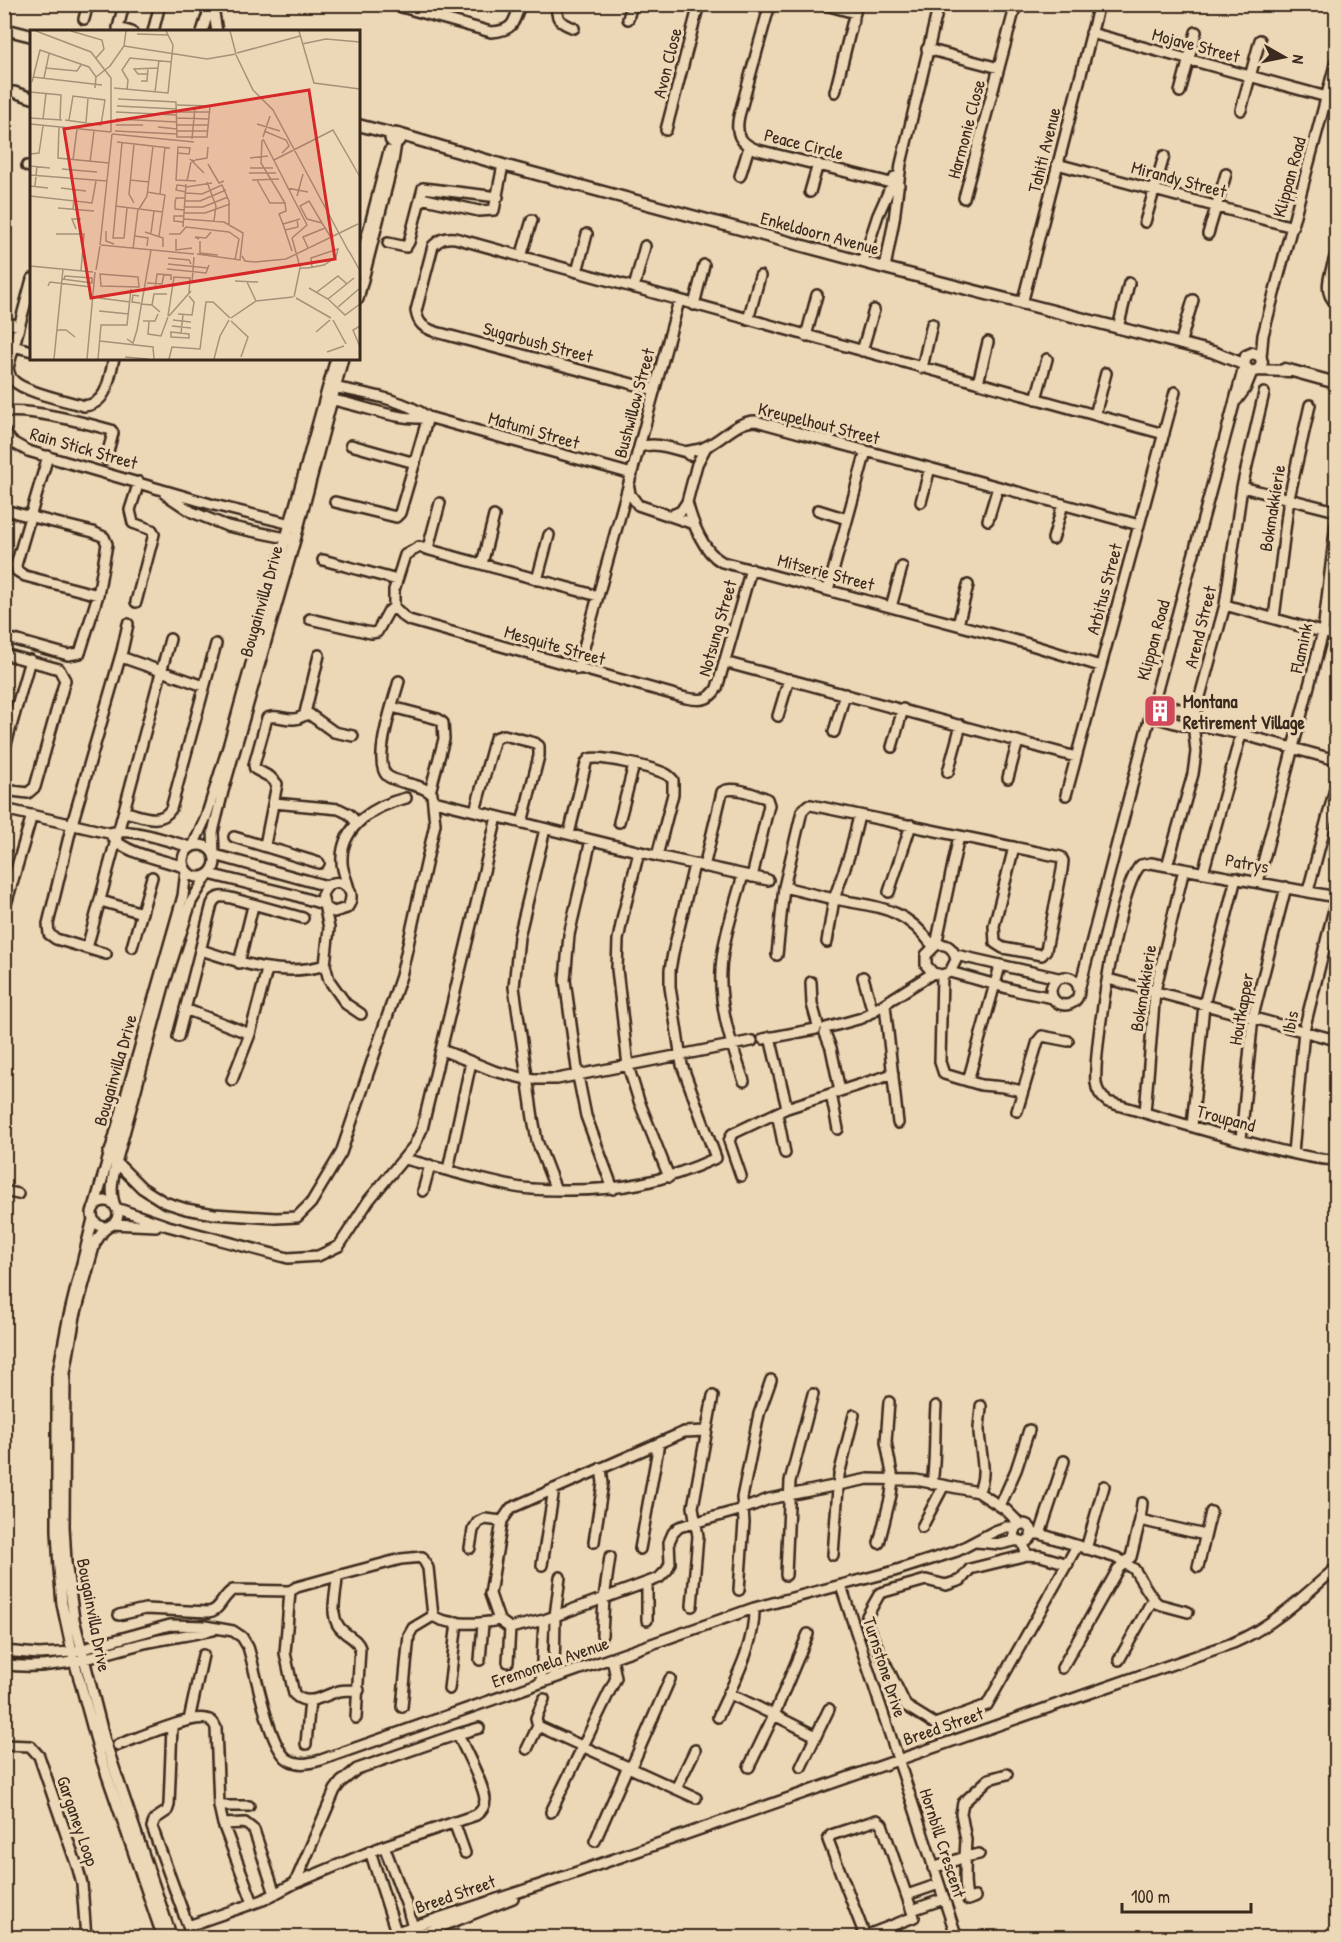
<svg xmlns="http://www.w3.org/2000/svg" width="1341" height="1942" viewBox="0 0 1341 1942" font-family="'Patrick Hand',sans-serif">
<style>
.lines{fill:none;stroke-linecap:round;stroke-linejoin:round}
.minor-casing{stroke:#3b2a1e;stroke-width:14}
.tertiary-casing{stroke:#3b2a1e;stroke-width:15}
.minor{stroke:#ecd7b6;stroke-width:9}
.tertiary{stroke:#ecd7b6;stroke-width:10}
.labels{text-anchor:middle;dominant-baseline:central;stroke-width:6;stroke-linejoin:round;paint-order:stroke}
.street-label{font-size:18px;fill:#3b2a1e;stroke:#ecd7b6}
.poi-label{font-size:18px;font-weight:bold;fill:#3b2a1e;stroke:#ecd7b6;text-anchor:start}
.inset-road{fill:none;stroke:#a59279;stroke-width:1.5}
.view{fill:#d62828;fill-opacity:0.15;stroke:#d62828;stroke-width:3}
.inset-edge{fill:none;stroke:#3b2a1e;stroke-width:3}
</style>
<rect width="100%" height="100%" fill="#ecd7b6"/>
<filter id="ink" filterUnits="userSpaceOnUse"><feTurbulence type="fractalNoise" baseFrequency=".0167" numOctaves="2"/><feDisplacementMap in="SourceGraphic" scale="12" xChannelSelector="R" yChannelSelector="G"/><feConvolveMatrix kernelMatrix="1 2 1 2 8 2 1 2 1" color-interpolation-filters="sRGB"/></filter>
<g filter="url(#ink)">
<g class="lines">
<defs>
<path id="minor" d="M124 4 118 28 132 32
M391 4 491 32C512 31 514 24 520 4
M557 4C555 20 561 23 574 28
M770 4 739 116C735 134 740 144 758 150L899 185
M822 4 855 13
M213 7 217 32
M84 19 88 4
M628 19 632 4
M153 32 160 4
M202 32 211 4
M1091 33 1327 97
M927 49 999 68
M14 92 32 98
M835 92 857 4
M1180 92 1196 32
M1241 110 1260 40
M666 130 699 4
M1057 164 1293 227
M27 166 32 168
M740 176 749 147
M810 192 818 164
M421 198 479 211 494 210 503 165
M964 198 1016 4
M1145 222 1164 156
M1208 234 1226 174
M388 243 406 247 409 242 423 188 498 197
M1336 254C1332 269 1321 292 1336 303
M521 257 532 220
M863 261 878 215 895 177
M885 268 894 220 901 164 939 4
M358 271 389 151
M577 272 587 234
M32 279 8 368C9 373 10 378 14 381 24 392 68 401 84 406 108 404 109 378 114 358
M634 288 645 246
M358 299 393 162 396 143
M1022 304 1099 4
M694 305 704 265
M748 320 760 276
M4 322 19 326
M1118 328 1129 283
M806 336 817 295
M1180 344 1193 300
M13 346 32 351
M862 351 874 310
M1261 357 1263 335 1336 61
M922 368 932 324
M978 383 988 342
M333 387C363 393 403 399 428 417L632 474
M655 390 436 332C424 328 418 324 416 311L433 246C440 239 445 237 455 238L1164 434
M327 399C357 403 400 423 428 417
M1036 399 1047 359
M1237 400 1245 389 1252 372
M4 412C34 409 82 422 111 430L113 433 106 459
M1095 415 1106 373
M4 431 12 442 28 451 214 505 295 525
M351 445 415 463
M640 447C656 442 670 448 686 452L689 455
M686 452C692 450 700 450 705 447 723 440 735 421 756 421L1139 525
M48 456 16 565 17 571 25 576 98 595
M1242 487 1336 511
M629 488 630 494 638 505 694 524
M165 494 192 512 227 526 291 539
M335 502 396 517 400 513 428 417
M687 502C692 522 703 552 722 562L1025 643 1100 666
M921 502 930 468
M4 510 93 532 104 537 107 544 98 595 80 653 68 655 4 637
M818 510 847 519
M672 515 681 511 687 502 697 464 706 447
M988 520 998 487
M1053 539 1063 504
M428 548 440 503
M323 560 397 580
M482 564 494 516
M537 580 549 535
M828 590 866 451
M136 602 154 534 152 530 133 523 130 510 139 482
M1225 605 1336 636
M394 607 403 616 409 620 686 698C700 701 709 701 717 688L751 569
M891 607 902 567
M1274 618 1289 498 1310 405
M310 619 371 633 377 632 388 612 394 607V590L405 555 419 547 598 596
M958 625 968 585
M4 654 59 669 65 680 35 787 28 793 4 790
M121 657 204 686
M724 662 1076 757
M578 669 679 301
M1154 701 1195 714
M392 707 438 719 443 723 444 739 430 792
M305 713 319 655
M778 716 789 679
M1150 716 1182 725 1208 727 1241 734 1336 760
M834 732 845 694
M892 747 903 709
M4 751 30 660
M948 772 961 725
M1008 778 1018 741
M1066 795 1175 392
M434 801 657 856 768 880
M274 803 339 809 349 814 357 823
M4 809 109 833C130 827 169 841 190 847
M475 811 495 738 504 735 535 743 539 746V756L522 823
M125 812C141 815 160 826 171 809L216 644
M619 822 634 765
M545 829 519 937 514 987 533 1118 537 1141 556 1190
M569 834 586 763 589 759C600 755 654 768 666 774 670 776 670 777 673 780V794L657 856
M112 837C126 854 164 860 184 867
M234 837 319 863
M591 840 569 935 565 980 578 1076 586 1116 613 1189
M183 861a16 16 0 1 1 32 0a16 16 0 1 1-32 0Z
M265 845 277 784 270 777 255 769 254 765 267 718C277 714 284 720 294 719 300 719 303 715 309 714L334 732 353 736
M193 846 206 817 228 747 336 358
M639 852 623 915 618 940 617 969 628 1066 639 1101 669 1177
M214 853 213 832 223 791 295 540 343 358
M215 855 327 886
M1167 866 1193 774 1196 752 1193 722 1225 605 1242 487 1264 393
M704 867 722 792C732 785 751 794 763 797L767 799 769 805 752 877
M1203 873 1241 734
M209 874 294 895 323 904
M743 875C735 905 722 941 721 971 719 1008 732 1047 744 1081
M207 876 191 902 165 982 116 1163C113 1179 109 1193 116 1208L168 1226 288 1258 318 1256 339 1246 369 1200 414 1146 422 1129 497 817
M1258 882 1323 632 1336 523
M784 887C801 891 818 896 835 899 880 908 903 906 933 946
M349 889C347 880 342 871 342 862 340 826 376 805 406 798
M1308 891 1336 785
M889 892 911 825
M1336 897 1151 863 1141 865C1119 883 1093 1051 1096 1083 1097 1092 1101 1097 1108 1102 1140 1111 1317 1166 1336 1159
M101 901 142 913
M326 908 334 912 347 908C362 887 331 870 322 895L329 928 325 965 329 980 346 1004 361 1014
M4 911 32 815
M827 942 834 899 850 853 859 816
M936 945 959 836
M132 947 152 877
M87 948 170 639
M201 950C241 963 283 978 325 965
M106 954 56 939 49 934 48 924 72 824 122 651 128 624
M777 955 784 887 802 811 808 805H811L1061 857 1063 861 1062 870 1046 950 1042 955 1003 948 995 943 994 926 1014 847
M956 955 1058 978
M239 963 253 906
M950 972 1018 991 1053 998
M942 975 940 1062 944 1074 981 1085 1004 1087 1022 1091
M863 977 873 1012
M1051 991a14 14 0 1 1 28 0a14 14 0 1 1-28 0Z
M1108 979 1336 1040
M811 982 812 1004 818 1025
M1079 990 1150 716 1244 367
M885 1005 898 1123
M185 1009 250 1034
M826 1028 862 1018 933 973 942 975 950 972 956 960C954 948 947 943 936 945L926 955V965L933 973
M825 1033 831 1048 840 1091
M178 1037 212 904C216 895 223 896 231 898L303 918
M770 1037 787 1108
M763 1039 816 1029
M442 1050 494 1071 526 1079H557L752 1041
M232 1080 250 1034 267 970
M968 1081 1000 966
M831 1094 838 1129
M1017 1111 1038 1041 1042 1036 1068 1041
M777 1113 785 1153
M1145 1113 1155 991 1184 869
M1192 1126 1204 1005 1236 878
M1241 1139 1253 1016 1286 887
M1293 1153 1304 1030 1336 901
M108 1154 142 1188 164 1202 186 1209 214 1214 276 1218 297 1217 311 1203 341 1153 401 976 435 824 432 794C420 783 403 785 389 777 370 766 394 700 399 681
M405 1159C440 1168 476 1179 511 1186 528 1190 545 1190 561 1190 619 1191 664 1182 716 1158L682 1065 670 987V970L673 953 694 865
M448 1170 471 1062
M741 1176 729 1141 732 1134 787 1108 893 1074
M4 1191 18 1194
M423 1191 430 1165
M92 1214a13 13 0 1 1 26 0a13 13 0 1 1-26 0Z
M94 1208 183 896 186 871
M93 1219 68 1320 57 1377V1530L59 1569 62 1604 74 1660 100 1755 163 1938
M156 1226 112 1224 103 1231 95 1243 75 1316 65 1373 64 1526 66 1562 74 1619 105 1741 172 1938
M706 1431 684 1432 511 1508 502 1521 490 1594 499 1620 510 1628 544 1620 659 1578 667 1570 670 1563 669 1542 673 1533 679 1527 743 1509 769 1499 868 1479 916 1480 978 1492 1006 1510 1020 1524
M932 1484C936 1458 934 1432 936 1406
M978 1492C989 1473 979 1450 979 1430 979 1422 981 1414 981 1406
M1000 1506 1016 1470 1029 1430
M1140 1520 1205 1535
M1014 1533a9 9 0 1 1 18 0a9 9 0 1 1-18 0Z
M922 1527 943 1487
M1031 1534H1040L1117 1558 1134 1569 1153 1599 1158 1604 1188 1612
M1040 1534 1064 1461
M1022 1541 1027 1555 1041 1556 1068 1564
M594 1542 603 1483 601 1468
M976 1542 1001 1544 1018 1540
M879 1543 891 1495 893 1479 886 1442 889 1402
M470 1548 473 1530 478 1522 485 1519 502 1521
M640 1549 659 1443
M1086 1549 1104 1486
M833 1555 839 1475 854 1415
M1027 1555 970 1569 961 1580 946 1585 926 1580 880 1593 867 1616 866 1623 906 1706 935 1724 987 1705 1077 1546
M542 1565 554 1489
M1198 1567 1211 1512
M786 1575 790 1481 813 1394
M647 1584V1620
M841 1586 957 1938
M739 1590 744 1522 742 1498 759 1414 771 1380
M290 1591 285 1653 294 1694C308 1708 324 1695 339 1691 345 1690 352 1690 359 1690
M692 1606 698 1536 693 1507 713 1396
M119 1615 145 1609 209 1612C221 1610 222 1596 233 1590L290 1591 297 1587 337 1576
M602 1635 604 1598 610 1557
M4 1651 39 1654 72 1652 170 1625 205 1626 233 1631 242 1637 248 1647C256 1671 269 1750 289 1760 299 1766 310 1763 321 1760L754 1608 891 1572 957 1551 995 1531 1006 1527H1016
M480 1660 483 1624
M1119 1660 1153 1599
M508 1662 510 1628
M4 1664C51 1673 100 1654 145 1643 167 1638 190 1635 213 1630
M1062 1668 1118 1569 1131 1557 1140 1520 1142 1503
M554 1677 555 1616 560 1577
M541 1682 544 1620
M449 1689 457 1622
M728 1693 774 1715 808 1634
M402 1707 409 1635 413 1628 433 1616
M718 1717C733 1683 755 1646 754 1608
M356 1718 360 1648C357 1639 349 1637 343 1631 327 1618 337 1594 337 1576L401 1559 422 1557 428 1568 433 1616C448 1626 483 1624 499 1620
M189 1720 203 1655
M172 1726 169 1805 167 1811 155 1819 152 1827 188 1926
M538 1726 696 1798
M458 1734 479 1728
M306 1744 310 1700
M4 1745 30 1746 39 1756 78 1869 82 1884 86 1938
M118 1745C136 1739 190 1715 206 1719 212 1720 214 1723 216 1728L219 1806 223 1824 253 1903
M527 1749 538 1726 536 1718 544 1699
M749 1767 774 1715 816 1736
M801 1767 829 1709
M631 1768 670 1679
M676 1789 695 1750
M219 1806H249
M551 1812 616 1678 612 1658
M877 1820 882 1824 914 1917 865 1936 828 1840 831 1835Z
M454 1822 465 1853
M223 1824 245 1823 254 1830 275 1894
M595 1841 628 1766
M384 1846 407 1906 414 1931
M370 1851 398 1938
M933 1868 965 1857 966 1840 961 1813 963 1803 989 1779 1007 1774
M907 1895 939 1884
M975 1897 968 1900C963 1886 966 1872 965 1857L979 1854
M912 1910 944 1899
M191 1938 188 1926 263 1900 295 1883 335 1790 341 1782 357 1769 458 1734C465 1751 483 1782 485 1799 485 1806 482 1811 476 1815L384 1846 295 1883
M378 1938 543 1884 1233 1643C1273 1626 1304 1596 1336 1568
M412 1938 513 1898"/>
<path id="tertiary" d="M4 29 32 36
M358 125 393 134
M390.5 138a4.5 4.5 0 1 1 9 0a4.5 4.5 0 1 1-9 0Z
M398 134 503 165 885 268 1213 352 1243 364
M1285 369 1336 383
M1259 370 1262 362 1260 356 1253 353 1246 356 1244 365 1250 372 1259 370 1290 371"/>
</defs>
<use href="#minor" class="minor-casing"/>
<use href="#tertiary" class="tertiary-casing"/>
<use href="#minor" class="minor"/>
<use href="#tertiary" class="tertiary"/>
</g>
</g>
<defs>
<symbol id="building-square" viewBox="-11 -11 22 22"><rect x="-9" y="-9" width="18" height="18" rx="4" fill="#d1495b" stroke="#ecd7b6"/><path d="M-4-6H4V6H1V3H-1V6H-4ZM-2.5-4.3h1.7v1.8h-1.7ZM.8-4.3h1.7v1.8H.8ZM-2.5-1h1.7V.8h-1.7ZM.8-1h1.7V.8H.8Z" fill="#fff"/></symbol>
</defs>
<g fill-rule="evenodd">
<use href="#building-square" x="1141" y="692" width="38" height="38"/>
</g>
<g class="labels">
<g class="street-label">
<text transform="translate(1196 45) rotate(15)">Mojave Street</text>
<text transform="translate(667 63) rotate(-76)">Avon Close</text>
<text transform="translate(966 129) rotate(-75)">Harmonie Close</text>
<text transform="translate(804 144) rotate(14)">Peace Circle</text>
<text transform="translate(1044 150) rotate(-76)">Tahiti Avenue</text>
<text transform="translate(1289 177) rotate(-75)">Klippan Road</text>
<text transform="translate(1179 179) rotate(15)">Mirandy Street</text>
<text transform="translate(820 233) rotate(15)">Enkeldoorn Avenue</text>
<text transform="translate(538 342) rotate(15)">Sugarbush Street</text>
<text transform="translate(634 403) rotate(-75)">Bushwillow Street</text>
<text transform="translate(819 423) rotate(14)">Kreupelhout Street</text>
<text transform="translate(534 430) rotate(16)">Matumi Street</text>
<text transform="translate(84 448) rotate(16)">Rain Stick Street</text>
<text transform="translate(1272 508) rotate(-81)">Bokmakkierie</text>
<text transform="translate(826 572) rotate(15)">Mitserie Street</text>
<text transform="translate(1104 589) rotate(-75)">Arbitus Street</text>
<text transform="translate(261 601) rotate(-74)">Bougainvilla Drive</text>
<text transform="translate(1200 627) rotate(-76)">Arend Street</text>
<text transform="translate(717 628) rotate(-74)">Notsung Street</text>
<text transform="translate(1153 640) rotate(-75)">Klippan Road</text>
<text transform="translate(555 645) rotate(16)">Mesquite Street</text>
<text transform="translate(1301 648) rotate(-78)">Flamink</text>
<text transform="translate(1247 863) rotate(10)">Patrys</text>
<text transform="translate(1143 988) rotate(-81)">Bokmakkierie</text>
<text transform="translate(1241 1009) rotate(-80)">Houtkapper</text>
<text transform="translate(1290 1022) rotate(-79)">Ibis</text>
<text transform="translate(115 1070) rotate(-74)">Bougainvilla Drive</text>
<text transform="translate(1226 1118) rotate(15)">Troupand</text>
<text transform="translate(94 1615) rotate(79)">Bougainvilla Drive</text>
<text transform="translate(550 1662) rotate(-19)">Eremomela Avenue</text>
<text transform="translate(885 1667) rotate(72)">Turnstone Drive</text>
<text transform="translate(943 1726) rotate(-19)">Breed Street</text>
<text transform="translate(78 1821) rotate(71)">Garganey Loop</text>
<text transform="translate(943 1843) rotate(72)">Hornbill Crescent</text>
<text transform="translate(455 1894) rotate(-19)">Breed Street</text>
</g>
<g class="poi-label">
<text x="1183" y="701">Montana<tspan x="1183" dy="21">Retirement Village</tspan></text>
</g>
</g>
<g transform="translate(30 30)">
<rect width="330" height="330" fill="#ecd7b6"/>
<path class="inset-road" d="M6 1 61 22 81 48V102M41 1 72 10 74 19 66 28M200 1 206 24M269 1 284 53 330 59M107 4 138 5M272 14 296 9 330 12M94 16 177 29 206 24M207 23 270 6M206 25 223 60 243 80 319 222M15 38 47 41 51 35M118 44H108L104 39 128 38M3 47 72 55M66 47 80 36 94 16 96 1M14 48 19 24M111 51H117L118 38M2 52 10 20 59 37 66 47 65 58M84 58 138 63 143 15 136 1M97 60 98 50 92 40 100 28 142 32M0 62 31 65 30 89M125 62 129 30M88 69 146 72 147 107H177L180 76 147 75M87 76 147 79M86 82 147 85M147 82H180M0 88 32 90M147 88 179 89M13 89 16 63M86 89 147 92M35 90 71 95 75 70 43 66 39 90M56 93 58 68M0 94 81 102M227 94 250 101M86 95H113M147 95H179M29 97 28 128 79 133M128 97 147 99M85 101 147 104M147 101H178M234 101 256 110 259 116 252 123M82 104 164 112M233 107 240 86M162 109 165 77M233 109 277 195 262 208M87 112 140 118M92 113 83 208H94L97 178M147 123 159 124 160 118 148 117 146 150 166 151M0 124 9 123 13 96M220 128 238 126M43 130 47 99M165 130 177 128 178 117M244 130 303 100 330 147M165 131 161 130 174 143M60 132 64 101M178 134 189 153 194 151M0 136 20 138M220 138H243M32 139 67 142M219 143H246M0 145 77 151M100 150 119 152M222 150 249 149M227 150 240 173H255L231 133 232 110M157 151 161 132M177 152 186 176 184 191M0 156 18 158M5 156 7 136M156 157 182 153M31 158 56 161M257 158 278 162M117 162 135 165 129 206M156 162 146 160 147 155 156 156M156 163 172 164 192 155 199 171V194M130 164 135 117M0 166 62 173 66 151M267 166 273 144M155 171H170L196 160M104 173 99 164 104 114M255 173 256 181 249 184 253 194 270 189M85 176 133 182M155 177H173L198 167M28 178 64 181M43 179 45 160M109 179 117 166 123 116M154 180 145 179V173L146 168H155M154 183H175L200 174M154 189 194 192 213 203 210 230 167 224M0 191V209M153 192 144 191V186H154M292 193 279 171 270 176 277 189 292 193 300 206 303 204M253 194 262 221M153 197 156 154M46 199 42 189H51M255 200 268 197 267 189M76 201V211L84 214M115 202 133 208V217M121 203 124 181M26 204H54L51 241M139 204H150L156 197 199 202 209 209 205 230M105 206 118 208 117 216M262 208 270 237M146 209V220L162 218M169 209 165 207 176 208 181 202M170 211V223L188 225M70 215 82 104M71 215 164 224M278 218 273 207 295 198M103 219 108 179M319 221 330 241M212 226 215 231 225 232 256 229 328 194M138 228 159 230 161 234M138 234 178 238M0 236 63 242M270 238H278L294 235 306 227 308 219 281 228 282 238M137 239 176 243 179 235M66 240 70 216M70 244 108 247 109 257 71 256ZM32 249 62 253V248L35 246 34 249M205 251 228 252M217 252 226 271M117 253 132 254 134 244M162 253 164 227M18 256 20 252 61 257M279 258 298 269 315 285 330 274M125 259 127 244 141 245V250M287 262 308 246 317 254M109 266 103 265 102 272 110 273M264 267 270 238M69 268 100 272M266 268 301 288M298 269 324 248M110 274 122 275 130 282M122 275 124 264H137M308 277 330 258M69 281 99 284M148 284 162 285 164 272 159 266M138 286 144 247 160 248 159 263M139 286 161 261M201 288 226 271 263 267M143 290 161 292M303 290 316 314M113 291H125L128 284M201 291 218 307 211 327M119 292 118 304 131 306 138 287M142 296 161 298M330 296 323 300 330 317M27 300H36L45 307M141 302 159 304V308L141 307ZM286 302 300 290M151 303 153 285M97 309 103 313 107 300 121 220M70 311 123 317 124 329M297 322 314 316M95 327 118 329M24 329 33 239M57 329 65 242M68 329 71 295H97L101 259M139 329 142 317 170 319 176 272H183L200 288M184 329 190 306 199 290"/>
<path class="view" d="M279 60 305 229 61 268 34 99Z"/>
<rect width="330" height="330" class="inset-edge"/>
</g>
<rect width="1341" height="1942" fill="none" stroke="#ecd7b6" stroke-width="24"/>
<rect x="12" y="12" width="1317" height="1918" fill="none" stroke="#3b2a1e" stroke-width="2" filter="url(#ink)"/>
<g transform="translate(1284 57) rotate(99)" stroke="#ecd7b6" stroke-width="4.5" paint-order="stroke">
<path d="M0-4.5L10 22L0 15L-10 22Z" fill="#3b2a1e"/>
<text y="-9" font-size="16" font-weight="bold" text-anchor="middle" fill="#3b2a1e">N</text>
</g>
<path d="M1122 1903v9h129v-9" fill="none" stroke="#3b2a1e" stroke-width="3"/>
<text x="1131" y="1903" font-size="18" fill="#3b2a1e" stroke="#ecd7b6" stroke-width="4.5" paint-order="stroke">100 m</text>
</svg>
